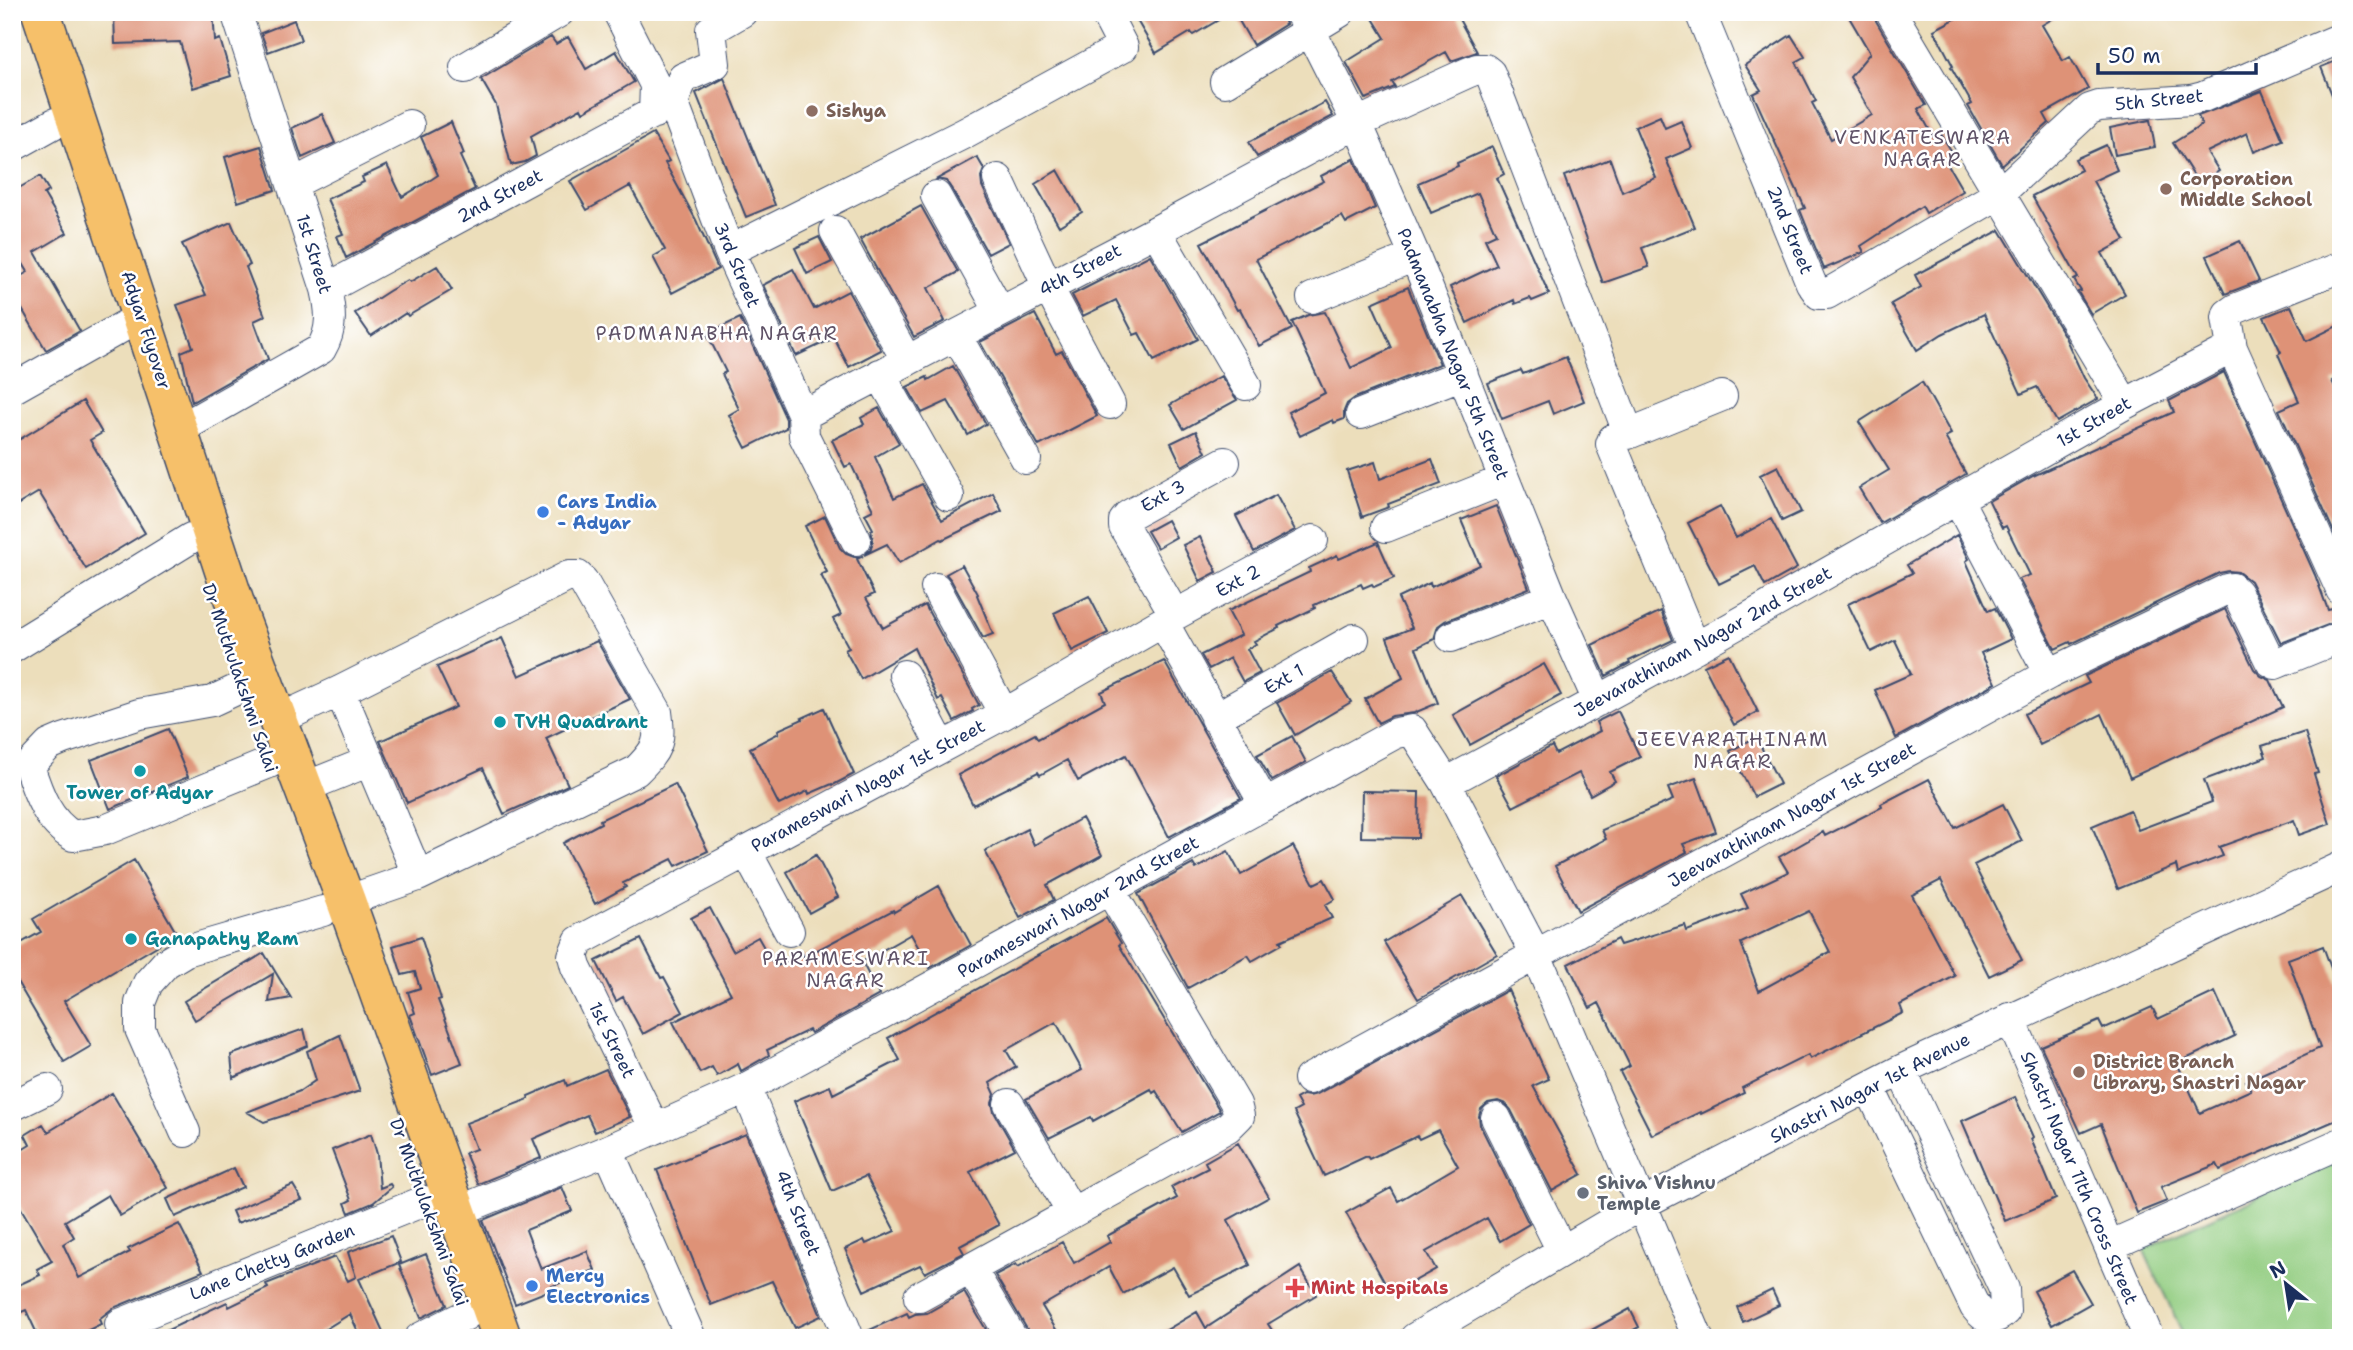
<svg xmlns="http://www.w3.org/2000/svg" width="2353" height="1350" viewBox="0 0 2353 1350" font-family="'Shantell Sans',sans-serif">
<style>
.green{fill:#94ce83;stroke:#587e70;stroke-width:2}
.building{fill:#de9277;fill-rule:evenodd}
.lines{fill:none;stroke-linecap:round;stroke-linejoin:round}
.minor-casing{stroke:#3a496c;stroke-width:32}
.major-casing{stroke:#3a496c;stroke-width:41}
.minor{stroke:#fff;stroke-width:30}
.major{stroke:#f6c06b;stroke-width:38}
.education-dot{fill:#8d6e63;stroke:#fff;stroke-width:2.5}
.shop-dot{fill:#3f7fe0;stroke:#fff;stroke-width:2.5}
.culture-dot{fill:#0f9aa8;stroke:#fff;stroke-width:2.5}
.worship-dot{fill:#6b7280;stroke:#fff;stroke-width:2.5}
.health-dot{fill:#e0444e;stroke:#fff;stroke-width:2.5}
.labels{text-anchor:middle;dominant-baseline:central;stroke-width:5;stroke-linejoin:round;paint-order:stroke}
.street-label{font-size:18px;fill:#1b2f5e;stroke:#fff}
.education-label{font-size:18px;font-weight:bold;fill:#785e54;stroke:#fff;text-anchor:start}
.shop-label{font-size:18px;font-weight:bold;fill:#366cbe;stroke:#fff;text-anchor:start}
.culture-label{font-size:18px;font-weight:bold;fill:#0d838f;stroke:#fff;text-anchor:start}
.worship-label{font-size:18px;font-weight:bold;fill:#5b616d;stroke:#fff;text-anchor:start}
.health-label{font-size:18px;font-weight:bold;fill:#be3a42;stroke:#fff;text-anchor:start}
.neighbourhood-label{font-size:19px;letter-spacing:2px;fill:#5f5267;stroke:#fff}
</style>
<rect width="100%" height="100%" fill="#fff"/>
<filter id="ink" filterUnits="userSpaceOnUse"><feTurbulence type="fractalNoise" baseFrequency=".0143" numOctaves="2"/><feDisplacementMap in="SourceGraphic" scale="14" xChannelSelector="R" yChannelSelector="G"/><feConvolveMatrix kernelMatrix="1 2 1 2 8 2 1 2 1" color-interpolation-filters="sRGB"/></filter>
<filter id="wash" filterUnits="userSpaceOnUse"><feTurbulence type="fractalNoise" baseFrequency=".00686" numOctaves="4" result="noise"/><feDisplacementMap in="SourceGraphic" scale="28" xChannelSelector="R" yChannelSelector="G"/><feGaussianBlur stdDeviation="1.57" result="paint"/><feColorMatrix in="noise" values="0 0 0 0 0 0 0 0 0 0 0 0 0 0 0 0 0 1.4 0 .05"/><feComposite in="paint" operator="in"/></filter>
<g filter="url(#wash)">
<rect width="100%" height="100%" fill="#ecdebb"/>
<path class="green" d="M2341 1159V1338H2185L2143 1249Z"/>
<g id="blocks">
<path class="building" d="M114 12H213L215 41 220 39 231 76 193 88 180 42 115 44Z
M1132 12H1232L1193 35 1191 32 1156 53Z
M1249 12H1281L1286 24 1253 45 1238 19Z
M1369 12H1455L1477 52 1451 61 1446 52 1392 82 1395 87 1366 99 1346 62 1385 38Z
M1846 12H1874L1876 21 1926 105 1918 109 1934 138 1941 134 1955 157 1946 162 1963 191 1926 213 1922 206 1861 246 1864 252 1824 269 1800 210 1805 208 1753 94 1761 90 1745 65 1791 35 1805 57 1796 62 1816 101 1812 103 1831 139 1872 115 1850 77 1870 53Z
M1968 12H2064L2042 25 2063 61 2070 57 2088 89 2044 114 2049 123 2002 165 1968 106 1972 104 1951 67 1953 66 1934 30Z
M294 20 301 40 268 52 261 33Z
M551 37 556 44 568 37 586 69 616 51 634 82 583 112 581 108 531 136 536 156 525 162 511 165 496 105 481 79Z
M2341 59V114L2340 115 2321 67Z
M724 78 775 205 746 217 696 93Z
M2262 91 2283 140 2254 152 2247 133 2207 152 2219 171 2199 184 2173 143 2202 125 2198 116Z
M1325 102 1333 116 1257 157 1249 142Z
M322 114 335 143 302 158 292 128Z
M1660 116 1665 128 1681 121 1692 148 1666 159 1695 227 1642 248 1649 267 1603 283 1564 176 1610 159 1622 192 1656 178 1635 127Z
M2150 120 2155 147 2115 155 2110 128Z
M451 122 464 154 460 156 475 189 346 258 337 236 343 234 327 199 364 182 362 177 387 165 402 197 432 179 438 175 421 137Z
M653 134 669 161 665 163 696 220 718 269 672 293 653 257 665 250 630 186 587 210 570 181Z
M2106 145 2117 170 2093 181 2125 240 2102 253 2125 294 2091 314 2078 292 2081 291 2074 280 2078 278 2032 196 2081 170 2075 159Z
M261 146 275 190 238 202 225 157Z
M1492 147 1504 174 1497 178 1549 294 1532 301 1530 298 1515 304 1514 300 1467 323 1450 287 1497 265 1485 239 1496 234 1478 193 1431 213 1418 183 1458 166 1457 163Z
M977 157 984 169 981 177 982 186 1009 243 988 254 951 188 946 181 937 179Z
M1354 159 1375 208 1346 223 1342 216 1256 259 1292 329 1259 346 1240 309 1237 310 1201 243 1324 181 1321 176Z
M1058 170 1082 212 1059 226 1035 184Z
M40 176 49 191 44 194 67 233 35 252 80 331 46 350 12 292V281L28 272 12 245V192Z
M921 206 958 272 928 288 945 321 914 337 860 239Z
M231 222 250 265 246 267 265 316 254 321 268 359 192 402 181 352 193 347 177 305 206 295 182 244Z
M2000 230 2065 337 2084 378 2098 399 2057 422 2037 387 2021 394 1984 314 1942 334 1917 350 1891 304 1921 287 1915 275Z
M819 237 832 262 807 274 795 248Z
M2240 241 2259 281 2225 294 2207 256Z
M1150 255 1198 339 1154 361 1139 333 1134 335 1116 300 1083 316 1072 295Z
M437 266 452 290 408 316 406 313 371 336 355 313 389 291 408 280 410 282Z
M793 269 814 309 848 291 881 350 849 367 834 338 796 356 763 285Z
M1408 287 1440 364 1355 398 1347 404 1344 411V419L1334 423 1333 420 1300 436 1288 412 1325 393 1292 322 1308 315 1325 312 1351 368 1392 348 1372 303Z
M2291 306 2307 341 2341 324V376L2332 381 2341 399V535L2336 537 2279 410 2299 401 2278 354 2281 352 2264 317Z
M1035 314 1056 354 1062 351 1097 416 1039 446 980 342Z
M740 318 786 419V428L746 448 729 415 739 409 722 374 726 372 707 334Z
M1566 357 1584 401 1553 414 1548 401 1502 419 1488 383 1521 370 1523 374Z
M953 366 986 424 968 435 948 401 922 413 907 387 927 377 928 380Z
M2224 372 2315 575 2328 610 2341 607V620L2281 643 2250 581 2238 572 2229 571 2219 573 2071 644 2070 642 2055 649 2019 579 2030 575 2006 526 2002 528 1989 501 2033 476 2174 412 2169 401Z
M1221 376 1237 400 1184 429 1170 405Z
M1922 382 1951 434 1945 437 1966 474 1880 523 1859 488 1889 470 1859 422Z
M83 401 102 433 90 440 145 533 86 569 39 492 12 508V444Z
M879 408 899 443 875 457 894 498 922 484 942 520 993 493 1002 511 942 540 941 539 899 563 887 544 864 555 871 549 873 540 871 530 873 529 865 514 873 510 851 464 845 467 832 440 864 424 861 418Z
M1196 431 1206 452 1182 466 1171 443Z
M1432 459 1441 484 1388 504 1389 507 1362 517 1347 471 1375 462 1380 479Z
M1778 466 1801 512 1782 521 1760 475Z
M1276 495 1295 530 1254 552 1236 516Z
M1496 506 1529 588 1445 621 1438 626 1434 639 1416 648 1438 703 1414 713 1392 716 1378 723 1365 699 1403 678 1387 638 1412 628 1398 598 1430 583 1431 587 1480 565 1461 520Z
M1720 506 1736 538 1771 519 1797 568 1765 586 1755 566 1719 584 1688 523Z
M825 516 840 548 846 554 854 557 863 556 857 559 874 594 866 598 883 628 925 605 979 705 972 709 973 711 954 721 942 698 938 700 914 648 861 679 845 650 849 648 833 619 841 615 821 575 827 572 805 526Z
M1167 520 1176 537 1157 548 1147 531Z
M1957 535 1969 559 1966 561 1988 611 1995 608 2011 639 1981 653 1996 683 1896 738 1875 690 1911 674 1895 640 1871 652 1848 604 1912 573 1907 565Z
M1200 537 1217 572 1200 581 1183 545Z
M1378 542 1394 578 1374 587 1372 584 1363 588 1361 584 1314 605 1315 608 1278 626 1279 628 1254 641 1256 644 1247 649 1260 673 1243 682 1230 658 1209 669 1201 655 1241 635 1228 611 1310 572 1309 568 1337 555 1339 559Z
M962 565 978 594 977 595 993 634 983 638 951 580 946 574Z
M1089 596 1108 633 1072 651 1054 613Z
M2225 609 2254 669 2261 676 2270 680 2283 707 2130 778 2102 714 2040 745 2024 714 2089 683 2085 676Z
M1661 611 1673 640 1629 661 1630 663 1606 676 1592 645Z
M502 638 519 676 597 641 630 699 546 738 568 785 535 800 504 814 483 768 407 803 380 741 456 707 437 667Z
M1729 654 1758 712 1734 725 1704 666Z
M1164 661 1241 798 1169 837 1126 755 1078 781 1067 760 1040 775 1038 772 973 805 958 775 1035 734 1038 739 1105 702 1101 692Z
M1544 664 1561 695 1470 745 1453 715Z
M1332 672 1351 702 1295 735 1277 703Z
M824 708 854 774 833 785 832 784 809 794 808 791 779 805 750 748 779 733 778 730 803 719 802 718Z
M1618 711 1640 757 1610 772 1615 781 1590 795 1579 773 1513 807 1496 776 1552 746 1556 754 1600 731 1596 722Z
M168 729 188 777 110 809 91 760Z
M2305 732 2318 773 2314 774 2330 824 2299 835 2294 820 2219 847 2223 856 2178 873 2176 865 2118 889 2092 826 2130 810 2138 830 2212 802 2204 780 2266 757 2262 746Z
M1292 736 1306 762 1272 781 1257 755Z
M1756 737 1780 784 1754 797 1730 751Z
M1696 778 1716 832 1683 844 1687 852 1578 911 1555 866 1606 839 1602 830 1673 800 1668 788Z
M1929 779 1955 828 2003 804 2022 841 1974 865 2022 960 1989 976 1941 880 1912 895 1955 976 1900 1005 1903 1013 1810 1059 1808 1055 1742 1088 1744 1093 1701 1114 1700 1112 1652 1135 1620 1072 1630 1066 1599 1003 1590 1008 1568 964 1617 939 1620 945 1685 925 1687 931 1748 908 1741 894 1788 872 1779 857 1823 832 1825 836 1882 807 1881 804ZM1809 911 1830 952 1759 991 1741 943Z
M675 784 708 851 676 866 672 859 623 883 626 887 595 904 563 843 601 823 600 820Z
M1362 791 1419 792 1418 838 1361 837Z
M1082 818 1102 855 1047 885 1054 900 1020 918 985 851 1027 829 1034 845Z
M1293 846 1314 884 1324 879 1335 899 1325 905 1332 918 1280 941 1282 944 1252 961 1248 955 1188 988 1138 894 1193 864 1196 869 1228 851 1241 875Z
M816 855 838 897 809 913 787 872Z
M134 860 177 934 64 1001 91 1046 64 1062 12 973V948L41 932 33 919Z
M939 886 971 945 930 968 911 934 862 962 879 995 811 1033 809 1030 767 1050 769 1055 741 1071 738 1064 717 1076 712 1067 700 1073 673 1022 731 994 691 918 710 908 733 951 758 937 775 967 803 954 804 957 893 910 894 912Z
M1462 896 1497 954 1418 999 1384 942Z
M1106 918 1121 943 1119 945 1220 1111 1182 1132 1156 1091 1153 1093 1151 1089 1093 1121 1091 1117 1049 1138 1026 1099 1082 1070 1056 1022 1006 1050 1016 1067 990 1083 995 1094 992 1103 994 1112 1015 1149 970 1172 999 1225 960 1246 964 1253 925 1273 920 1265 864 1291 845 1249 864 1240 866 1244 895 1231 866 1176 832 1191 794 1101 830 1086 833 1094 900 1060 888 1038Z
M421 937 441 999 438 1000 462 1063 432 1075 410 1015 415 1013 408 992 420 988 415 972 402 975 393 946Z
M641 939 661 978 664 977 683 1012 643 1034 623 997 616 1001 596 961Z
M2323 946 2341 996V1118L2220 1170 2217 1164 2161 1187 2167 1201 2137 1213 2101 1124 2081 1133 2041 1046 2099 1021 2103 1029 2152 1007 2158 1019 2215 992 2235 1036 2177 1063 2200 1113 2251 1090 2246 1081 2320 1048 2288 959Z
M264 953 291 998 269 1002 273 974 195 1020 184 1001Z
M1508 990 1549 1079 1533 1086 1582 1174 1552 1191 1511 1110 1506 1104 1498 1101 1488 1103 1481 1109 1479 1116 1480 1125 1529 1224 1500 1241 1487 1218 1426 1252 1436 1269 1391 1294 1346 1213 1391 1188 1398 1201 1458 1166 1438 1130 1419 1139 1417 1136 1369 1159 1367 1156 1324 1176 1294 1112 1301 1108 1296 1099 1303 1095 1309 1096 1317 1094Z
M304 1029 308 1046 233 1078 231 1055Z
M340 1035 360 1091 264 1122 247 1112 300 1091 316 1080 307 1051Z
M606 1069 630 1117 595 1132 587 1115 533 1139 541 1158 478 1184 465 1153 476 1149 466 1123 529 1099 528 1096 565 1080 567 1086Z
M112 1093 168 1188 120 1216 108 1195 65 1221 74 1237 63 1244 79 1278 130 1252 128 1249 179 1224 203 1271 113 1308 99 1319 101 1324 72 1338H39L26 1310 12 1316V1288L40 1275 37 1269 52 1261 12 1193V1156L30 1145 25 1135 43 1124 48 1132Z
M2015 1097 2033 1137 2031 1139 2056 1199 2005 1221 1962 1121Z
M371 1134 377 1154 380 1188 390 1184 392 1187 373 1203 349 1213 345 1203 351 1200 332 1150Z
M746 1134 821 1316 795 1328 772 1281 711 1305 657 1170Z
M1238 1143 1269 1197 1228 1220 1250 1265 1189 1295 1173 1267 1123 1294 1109 1267 1042 1306 1061 1338H1029L1027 1329 995 1275 1016 1264 1018 1267 1062 1242 1074 1263 1110 1242 1107 1236 1177 1198 1171 1187 1208 1168 1205 1162Z
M234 1168 243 1187 175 1217 167 1199Z
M293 1185 302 1200 237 1223 232 1211Z
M562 1187 572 1211 526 1230 541 1269 587 1251 595 1270 552 1286 553 1289 515 1304 483 1220Z
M391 1236 401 1262 359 1279 386 1338H361L350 1314 311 1338H151L227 1302 229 1307 268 1288 266 1284 335 1257 348 1281 356 1277 348 1252Z
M426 1254 447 1305 421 1318 399 1265Z
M1300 1267 1316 1295 1268 1324 1277 1338H1153L1197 1312 1206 1328Z
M2072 1270 2091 1303 2052 1325 2034 1291Z
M1772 1290 1779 1305 1743 1322 1737 1307Z
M964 1292 991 1338H866L865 1332 907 1313 909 1317 915 1314 927 1313Z
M1630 1309 1639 1327 1619 1338H1577Z"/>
</g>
</g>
<g filter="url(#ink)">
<use href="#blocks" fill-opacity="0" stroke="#3a496c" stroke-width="2"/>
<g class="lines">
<defs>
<path id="minor" d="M618 12 655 85 654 113
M1299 12 1310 30 1357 123 1415 256 1552 598 1598 701
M1700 12 1811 283 1819 294H1827L1999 194 2090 109 2099 106 2191 100 2203 97 2341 38
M1891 12 2125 404
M465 68 559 12
M1225 82 1340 12
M673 102 729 251 803 415 804 436 856 540
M673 102 683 78 715 64 711 30 742 12
M12 147 55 123
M998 179 1048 287 1110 404
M292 184 409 125
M936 196 1000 312
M835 231 907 361
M1156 231 1246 385
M729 251 965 133 1123 47 1105 12
M2341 267 2235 309 2228 314 2227 318 2232 348 2341 590
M326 289 673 102
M1312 298 1415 256
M956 335 1026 459
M880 374 949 496
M12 389 124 326
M1361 414 1463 374
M803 415 1156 231 1357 123 1467 73 1477 69H1485L1490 73 1628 432 1613 439 1611 444 1695 648
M187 425 321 349C333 329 331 311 326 289L236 12
M1628 434 1722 396
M1958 500 2049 674
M1386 527 1504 480
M936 588 1004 714
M1175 615 1124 527V521L1129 515 1225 462
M1163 622 1265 805
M1451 637 1552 598
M12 648 191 538
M904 675 942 747
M242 687 212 701 139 714 63 739 49 745 29 766C38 794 48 822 73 836L105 830 269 763
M340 691 418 876
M1215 718 1354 639
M277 720 340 691 569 576H578L583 581 657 712C661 743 658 749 636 771L418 876 346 901
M1446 783 1695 648 2125 404 2232 348
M303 788 370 761
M746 851 789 931
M2010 1018 2149 1338
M1309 1079 2049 674 2227 589 2232 588 2237 593 2270 661 2275 664 2341 637
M1869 1087 1975 1307C1984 1319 1993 1323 2005 1311L2004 1289 1901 1070
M746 1088 849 1338
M1009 1104 1072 1213
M12 1106 47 1089
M1496 1118 1562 1251
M655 1129 576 967 573 956 579 941 1004 714 1175 615 1313 540
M185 1132 140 1029V1003L148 983 166 963 186 951 323 911
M608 1150 691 1338
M456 1212 608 1150 746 1088 1396 733 1412 730 1446 783 1536 955 1698 1338
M2109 1246 2341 1143
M971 1269 1012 1338
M919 1297 1228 1127 1239 1116 1236 1104 1110 890
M120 1324 424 1201
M420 1338 466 1315
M1415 1338 1642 1204 1901 1070 2341 867"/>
<path id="major" d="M41 12 240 619 346 901 502 1338"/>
</defs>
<use href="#minor" class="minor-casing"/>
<use href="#major" class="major-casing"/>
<use href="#minor" class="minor"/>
<use href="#major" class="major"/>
</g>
</g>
<g class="education-dot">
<circle cx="812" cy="111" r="7"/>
<circle cx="2166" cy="189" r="7"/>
<circle cx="2079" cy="1072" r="7"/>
</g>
<g class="shop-dot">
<circle cx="543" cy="512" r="7"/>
<circle cx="532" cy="1286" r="7"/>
</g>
<g class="culture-dot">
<circle cx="500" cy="722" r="7"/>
<circle cx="140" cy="771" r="7"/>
<circle cx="131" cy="939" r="7"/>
</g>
<circle class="worship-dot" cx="1583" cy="1193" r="7"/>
<path class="health-dot" d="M1291.5 1277.5h7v7h7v7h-7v7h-7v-7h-7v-7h7z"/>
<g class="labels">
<g class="street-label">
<text transform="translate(2159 100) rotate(-6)">5th Street</text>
<text transform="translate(500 196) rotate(-28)">2nd Street</text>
<text transform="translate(1790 230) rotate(68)">2nd Street</text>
<text transform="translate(314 254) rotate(73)">1st Street</text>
<text transform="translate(737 265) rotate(67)">3rd Street</text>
<text transform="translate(1080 270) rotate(-28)">4th Street</text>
<text transform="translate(146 330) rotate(72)">Adyar Flyover</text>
<text transform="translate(1453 354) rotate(68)">Padmanabha Nagar 5th Street</text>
<text transform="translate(2094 422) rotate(-30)">1st Street</text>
<text transform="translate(1163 496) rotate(-29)">Ext 3</text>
<text transform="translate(1238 581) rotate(-29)">Ext 2</text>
<text transform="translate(1703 642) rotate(-29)">Jeevarathinam Nagar 2nd Street</text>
<text transform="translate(240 678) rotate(71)">Dr Muthulakshmi Salai</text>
<text transform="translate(1284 679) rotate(-30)">Ext 1</text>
<text transform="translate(868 786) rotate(-28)">Parameswari Nagar 1st Street</text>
<text transform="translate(1792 815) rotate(-29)">Jeevarathinam Nagar 1st Street</text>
<text transform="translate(1078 907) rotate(-29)">Parameswari Nagar 2nd Street</text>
<text transform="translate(612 1040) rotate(64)">1st Street</text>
<text transform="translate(1870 1088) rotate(-27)">Shastri Nagar 1st Avenue</text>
<text transform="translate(2079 1178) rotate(67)">Shastri Nagar 11th Cross Street</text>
<text transform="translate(429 1212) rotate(70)">Dr Muthulakshmi Salai</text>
<text transform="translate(798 1213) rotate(68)">4th Street</text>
<text transform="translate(272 1262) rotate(-22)">Lane Chetty Garden</text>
</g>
<g class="education-label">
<text x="826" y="111">Sishya</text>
<text x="2180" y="179">Corporation<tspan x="2180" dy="21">Middle School</tspan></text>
<text x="2093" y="1062">District Branch<tspan x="2093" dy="21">Library, Shastri Nagar</tspan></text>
</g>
<g class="shop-label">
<text x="557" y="502">Cars India<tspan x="557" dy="21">- Adyar</tspan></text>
<text x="546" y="1276">Mercy<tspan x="546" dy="21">Electronics</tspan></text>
</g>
<g class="culture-label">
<text x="514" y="722">TVH Quadrant</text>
<text x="140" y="793" text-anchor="middle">Tower of Adyar</text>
<text x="145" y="939">Ganapathy Ram</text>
</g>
<g class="worship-label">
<text x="1597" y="1183">Shiva Vishnu<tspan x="1597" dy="21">Temple</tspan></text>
</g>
<g class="health-label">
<text x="1311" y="1288">Mint Hospitals</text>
</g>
<g class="neighbourhood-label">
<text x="1923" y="137">VENKATESWARA<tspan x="1923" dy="22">NAGAR</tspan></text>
<text x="717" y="333">PADMANABHA NAGAR</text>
<text x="1733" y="739">JEEVARATHINAM<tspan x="1733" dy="22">NAGAR</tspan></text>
<text x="846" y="958">PARAMESWARI<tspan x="846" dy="22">NAGAR</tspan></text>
</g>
</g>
<rect width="2353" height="1350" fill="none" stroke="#fff" stroke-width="42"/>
<g transform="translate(2286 1284) rotate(330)" stroke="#ffffff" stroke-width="5" paint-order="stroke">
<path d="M0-5L12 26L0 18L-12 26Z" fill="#1b2f5e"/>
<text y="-10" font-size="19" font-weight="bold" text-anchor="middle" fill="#1b2f5e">N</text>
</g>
<path d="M2098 63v10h158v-10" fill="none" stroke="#1b2f5e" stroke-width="3.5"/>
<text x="2108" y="63" font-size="21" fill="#1b2f5e" stroke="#ffffff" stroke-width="5" paint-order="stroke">50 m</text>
</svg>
